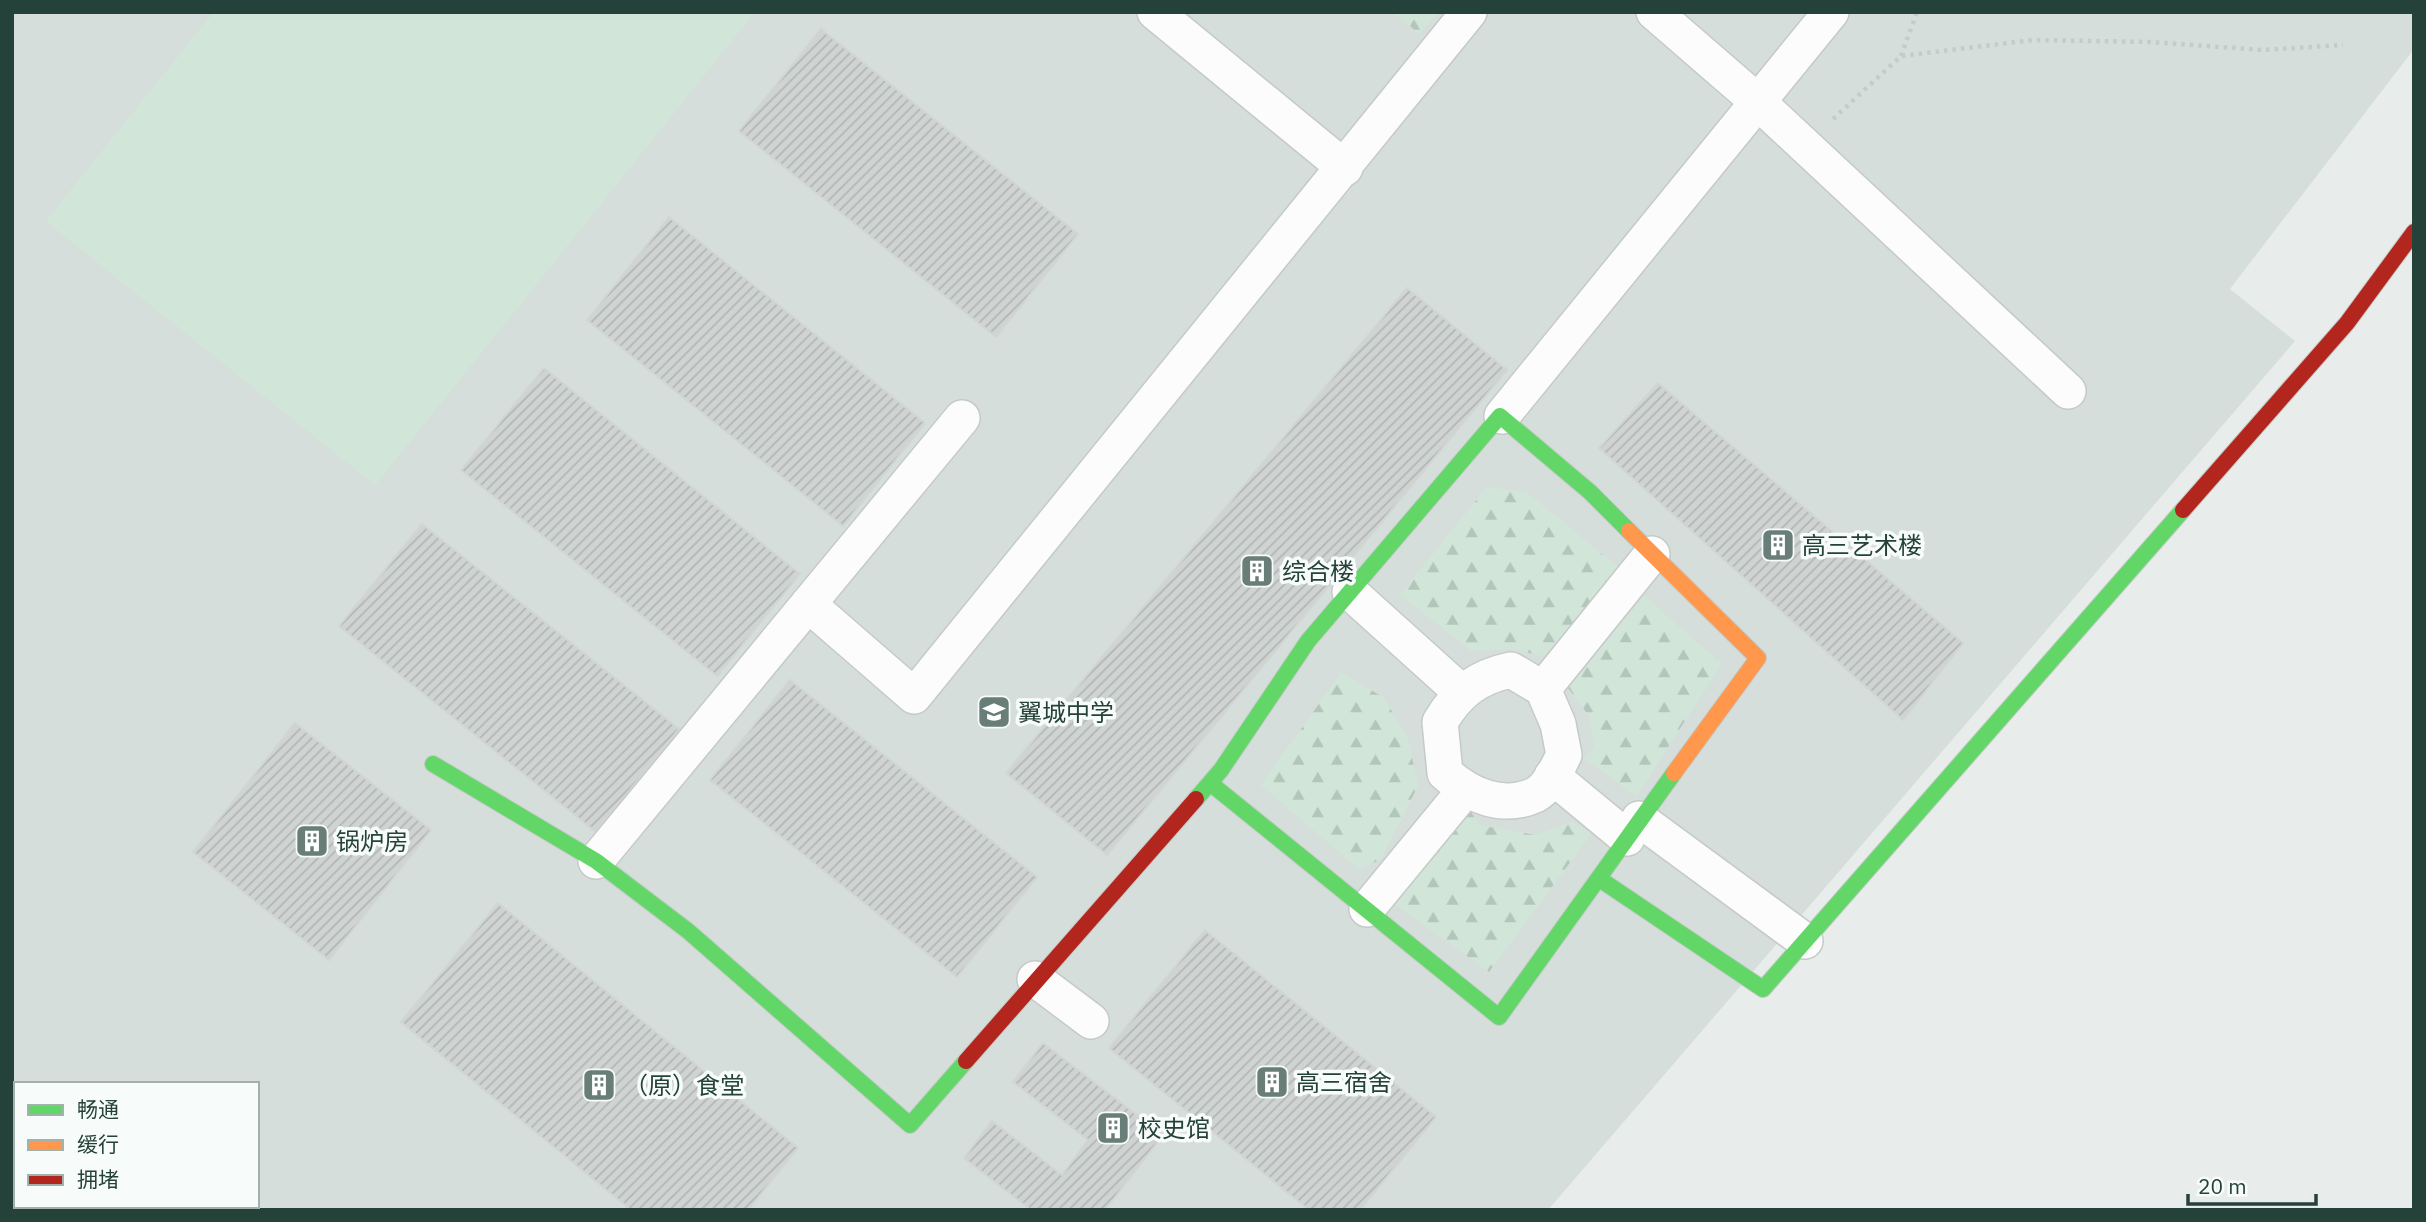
<svg xmlns="http://www.w3.org/2000/svg" width="2426" height="1222" viewBox="0 0 2426 1222" font-family="'IBM Plex Sans','Noto Sans SC',sans-serif">
<style>
.built{fill:#d6dedb;fill-rule:evenodd}
.green{fill:#d1e6d8}
.forest{fill:url(#forest-firs)}
.building{fill:url(#building-hatch);stroke:#d1d6d4;stroke-width:2}
.lines{fill:none;stroke-linecap:round;stroke-linejoin:round}
.street-casing{stroke:#c5cac8;stroke-width:38}
.fast-casing{stroke:#c3cbc8;stroke-width:18}
.slow-casing{stroke:#c3cbc8;stroke-width:18}
.jam-casing{stroke:#c3cbc8;stroke-width:18}
.path{stroke:#c3ccca;stroke-width:4.5;stroke-dasharray:3.5 5;stroke-linecap:butt}
.street{stroke:#fcfcfc;stroke-width:35}
.fast{stroke:#63d668;stroke-width:16}
.slow{stroke:#ff974d;stroke-width:16}
.jam{stroke:#b3261e;stroke-width:16}
.labels{text-anchor:middle;dominant-baseline:central;stroke-width:7;stroke-linejoin:round;paint-order:stroke}
.poi-label{font-size:24px;fill:#24423a;stroke:#f7fbf9;text-anchor:start}
</style>
<defs>
<pattern id="forest-firs" width="22" height="20" patternUnits="userSpaceOnUse" patternTransform="scale(1.75)"><rect width="22" height="20" fill="#d1e6d8"/><path d="M5 1l3.5 6h-7zM16 11l3.5 6h-7z" fill="#b3c6ba"/></pattern>
<pattern id="building-hatch" width="6" height="6" patternUnits="userSpaceOnUse" patternTransform="scale(1.75)"><rect width="6" height="6" fill="#cfd4d2"/><path d="M-1 1l2-2M0 6l6-6M5 7l2-2" fill="none" stroke="#b2b7b5"/></pattern>
</defs>
<rect width="100%" height="100%" fill="#e8edeb"/>
<path class="built" d="M12 12H2414V49L2230 289 2295 341 1548 1210H12ZM16 1084H257V1206H16Z"/>
<path class="green" d="M214 12H755L375 485 46 221Z"/>
<path class="forest" d="M1394 12H1438L1419 34Z
M1487 487 1526 492 1623 571 1544 656 1510 649 1472 651 1400 595Z
M1644 596 1722 664 1636 796 1584 758 1594 747 1589 716 1568 688Z
M1341 673 1383 697 1408 738 1418 786 1380 860 1359 869 1261 785Z
M1471 812 1479 825 1535 835 1572 822 1591 834 1489 972 1395 904Z"/>
<path class="building" d="M821 29 1078 234 996 337 739 131Z
M669 217 925 423 843 526 587 320Z
M1407 288 1507 370 1107 855 1006 773Z
M544 368 800 574 717 676 461 470Z
M1658 383 1963 643 1903 720 1599 448Z
M422 524 679 729 596 832 339 626Z
M790 680 1037 877 957 977 710 780Z
M295 723 431 830 329 960 193 852Z
M498 903 798 1148 748 1210H631L401 1022Z
M1205 930 1436 1117 1360 1210H1309L1109 1048Z
M1043 1043 1163 1135 1105 1210H1031L964 1158 992 1121 1062 1175 1088 1140 1013 1082Z"/>
<g class="lines">
<defs>
<path id="street" d="M1155 12 1345 168
M1654 12 1758 102 2068 391
M1502 416 1831 12
M1350 592 1461 692
M808 604 914 696 1469 12
M1511 670 1543 689 1558 724 1564 755C1557 768 1549 788 1535 795 1502 810 1469 795 1445 773L1440 722C1458 692 1477 677 1511 670Z
M1543 689 1652 554
M1552 776 1627 838
M1639 819 1805 941
M596 861 962 418
M1367 909 1464 791
M1035 979 1091 1021"/>
<path id="fast" d="M433 764 596 861 688 931 910 1125 966 1061
M1210 783 1499 1017 1674 773
M1196 799 1221 770 1308 641 1500 416 1590 492 1629 531
M1601 880 1763 989 2183 510"/>
<path id="slow" d="M1629 531 1758 658 1674 773"/>
<path id="jam" d="M2183 510 2347 323 2414 232
M966 1061 1196 799"/>
</defs>
<use href="#street" class="street-casing"/>
<use href="#fast" class="fast-casing"/>
<use href="#slow" class="slow-casing"/>
<use href="#jam" class="jam-casing"/>
<path class="path" d="M1901 56 1917 12
M1833 119 1901 56 2033 40 2150 42 2262 50 2343 45"/>
<use href="#street" class="street"/>
<use href="#fast" class="fast"/>
<use href="#slow" class="slow"/>
<use href="#jam" class="jam"/>
</g>
<defs>
<symbol id="building-square" viewBox="-11 -11 22 22"><rect x="-9" y="-9" width="18" height="18" rx="4" fill="#697e78" stroke="#f7fbf9"/><path d="M-4-6H4V6H1V3H-1V6H-4ZM-2.5-4.3h1.7v1.8h-1.7ZM.8-4.3h1.7v1.8H.8ZM-2.5-1h1.7V.8h-1.7ZM.8-1h1.7V.8H.8Z" fill="#fff"/></symbol>
<symbol id="school-square" viewBox="-11 -11 22 22"><rect x="-9" y="-9" width="18" height="18" rx="4" fill="#697e78" stroke="#f7fbf9"/><path d="M0-5L7-2L0 1L-7-2ZM-4 1L0 2.5L4 1V4Q0 6-4 4Z" fill="#fff"/></symbol>
</defs>
<g fill-rule="evenodd">
<use href="#building-square" x="1759" y="526" width="38" height="38"/>
<use href="#building-square" x="1238" y="552" width="38" height="38"/>
<use href="#school-square" x="975" y="693" width="38" height="38"/>
<use href="#building-square" x="293" y="822" width="38" height="38"/>
<use href="#building-square" x="1253" y="1063" width="38" height="38"/>
<use href="#building-square" x="580" y="1066" width="38" height="38"/>
<use href="#building-square" x="1094" y="1109" width="38" height="38"/>
</g>
<g class="labels">
<g class="poi-label">
<text x="1802" y="545">高三艺术楼</text>
<text x="1282" y="571">综合楼</text>
<text x="1018" y="712">翼城中学</text>
<text x="336" y="841">锅炉房</text>
<text x="1296" y="1082">高三宿舍</text>
<text x="624" y="1085">（原）食堂</text>
<text x="1138" y="1128">校史馆</text>
</g>
</g>
<rect width="2426" height="1222" fill="none" stroke="#24423a" stroke-width="28"/>
<rect x="14" y="1082" width="245" height="126" fill="#f7fbf9" stroke="#a3b1ad" stroke-width="2"/>
<rect x="28" y="1105" width="35" height="10" fill="#63d668" stroke="#a3b1ad" stroke-width="2"/>
<text x="77" y="1117" font-size="21" fill="#24423a">畅通</text>
<rect x="28" y="1140" width="35" height="10" fill="#ff974d" stroke="#a3b1ad" stroke-width="2"/>
<text x="77" y="1152" font-size="21" fill="#24423a">缓行</text>
<rect x="28" y="1175" width="35" height="10" fill="#b3261e" stroke="#a3b1ad" stroke-width="2"/>
<text x="77" y="1187" font-size="21" fill="#24423a">拥堵</text>
<path d="M2188 1194v10h128v-10" fill="none" stroke="#24423a" stroke-width="3.5"/>
<text x="2198" y="1194" font-size="21" fill="#24423a" stroke="#f7fbf9" stroke-width="5" paint-order="stroke">20 m</text>
</svg>
